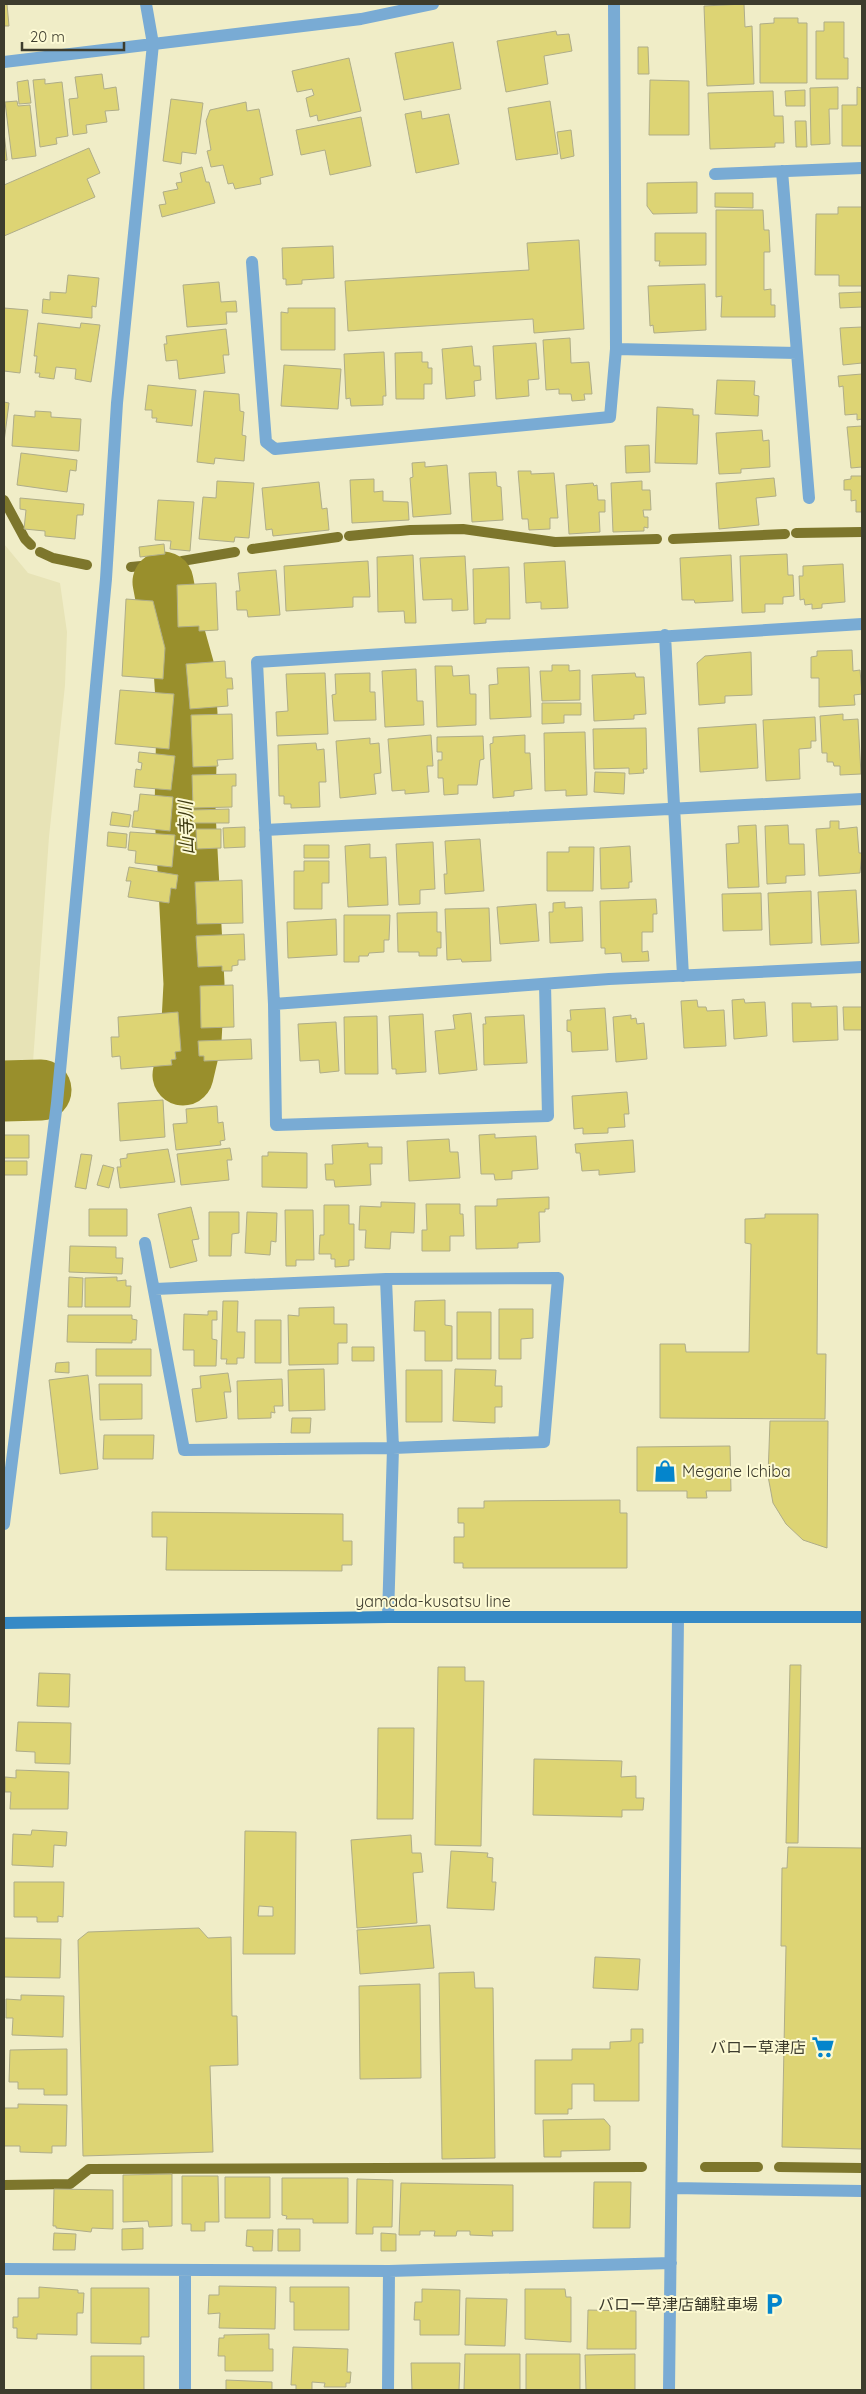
<svg xmlns="http://www.w3.org/2000/svg" width="866" height="2394" viewBox="0 0 866 2394" font-family="Quicksand,'Noto Sans JP',sans-serif">
<style>
.built{fill:#e7e3b6}
.lines{fill:none;stroke-linecap:round;stroke-linejoin:round}
.stream{stroke:#7d762c;stroke-width:10}
.river{stroke:#998f2c;stroke-width:61}
.building{fill:#ddd474;stroke:#afad89;fill-rule:evenodd}
.minor{stroke:#79abd4;stroke-width:12}
.secondary{stroke:#368ac6;stroke-width:12}
.labels{text-anchor:middle;dominant-baseline:central;stroke-width:4;stroke-linejoin:round;paint-order:stroke}
.poi-label{font-size:16px;fill:#3d3c2d;stroke:#fdfad4;text-anchor:end}
.street-label{font-size:16px;fill:#3d3c2d;stroke:#fdfad4}
.water-label{font-size:18px;font-style:italic;fill:#3f3b12;stroke:#fdfad4}
</style>
<rect width="100%" height="100%" fill="#f0edc7"/>
<path class="built" d="M4 544 28 573 60 583 67 632 65 685 49 837 32 1076 4 1077Z"/>
<g class="lines">
<path class="stream" d="M4 500 25 539 31 545
M796 533 862 532
M349 536 410 530 463 529 555 542 657 539
M673 539 785 534
M252 549 338 537
M40 552 53 558 87 565
M182 561 235 552
M131 567 172 563
M705 2167H758
M779 2167 862 2168
M4 2185 70 2184 89 2169 642 2167"/>
<path class="river" d="M163 582 170 619 184 669 187 714 185 812 194 984 191 1041 183 1075
M4 1091 41 1090"/>
</g>
<path class="building" d="M4 4H7L9 26H4Z
M744 4 745 27 752 26 754 84 707 86 704 6Z
M774 18H798V23H807V83H760V24L774 23Z
M824 22H844V58H848V79H816V31H824Z
M556 31 557 35 569 34 572 51 544 56 548 84 506 92 497 41Z
M453 42 461 89 404 100 395 53Z
M638 47H648L649 74H638Z
M349 58 361 111 318 121 317 115 310 117 306 98 314 95 312 89 297 92 292 71Z
M102 74 104 89 116 87 119 110 105 111 107 122 86 125 87 133 73 135 69 99 78 98 75 77Z
M45 79V84L62 82 68 136 56 138 57 144 40 147 33 80Z
M28 80 31 103 19 104 17 82Z
M650 80 689 81V135H649Z
M838 87V109H829L830 144 811 145 810 88Z
M857 87 862 88V146H842V105H857Z
M805 90V106H786L785 91Z
M773 91 774 116H783L784 143H775V147L710 149 708 93Z
M171 99 203 103 196 154 182 152 181 164 163 161Z
M17 101 18 106 30 105 36 156 12 159 5 102Z
M550 101 558 154 516 160 508 108Z
M246 102 247 111 259 109 273 175 260 178 261 184 235 189 233 183 228 184 223 165 211 167 207 151 211 150 206 121 210 110Z
M421 111 422 119 449 114 459 164 416 173 405 114Z
M361 117 371 166 330 175 325 150 301 155 296 130Z
M795 121H806L807 147H796Z
M571 130 574 156 561 159 557 132Z
M4 132 7 160 4 161Z
M89 148 100 173 87 179 95 197 4 236V185Z
M202 167 206 182H209L215 203 162 217 159 205 166 204 163 192 178 189 176 183 182 182 180 173Z
M697 182V213L653 214 647 206V183Z
M715 193H753V208L715 207Z
M838 207H862V286H839V275H815L816 214H838Z
M716 210H763L764 230H769L770 252H764V290L771 289V305H775V317H721L722 296 716 297Z
M655 233H706V265L659 266 660 261H655Z
M579 240 584 329 534 333 533 319 348 331 345 281 529 270 527 243Z
M333 246 334 278 302 280V284L286 285V279H283L282 248Z
M68 275 99 278 96 307 92 306V318L42 313 43 299 50 300V292L66 293Z
M219 282 221 302 236 301 237 312H226L227 324 187 327 183 285Z
M705 284 706 330 654 333 653 325 650 326 648 286Z
M862 292V307L840 308 839 293Z
M4 308 28 310 20 373 4 371Z
M288 308H335V350H281V312L288 313Z
M38 323 80 328 81 323 100 325 91 382 75 379 76 369 56 367 54 379 39 377 40 373H35L37 356H34Z
M862 327V363L843 365 840 328Z
M226 329 229 355H223L225 373 179 379 177 360 166 361 164 344H167L166 336Z
M570 338 571 363 589 362 592 394H584L585 400 572 401 571 394H559V389L546 390 543 340Z
M536 343 539 379 528 380 529 396 496 399 493 346Z
M472 346 474 366H480L481 380 474 381 475 396 446 399 442 349Z
M384 352 386 396H383V405L351 406 350 398 346 399 344 354Z
M422 352V362H428V368H432V384H424V399H396L395 353Z
M284 365 341 369 338 409 281 406Z
M862 374V419L857 420V414L845 415 843 386 839 387 838 376Z
M717 380 755 381 754 395 759 396 758 416 715 414Z
M148 385 196 390 192 426 156 422 157 418H152V410H145Z
M204 391 239 394 240 411 244 412 242 435 246 436 244 461 215 458 214 464 197 462Z
M4 402 9 403 4 442Z
M657 407 693 409V415H699L697 464 655 463Z
M35 411 51 412V417L81 419 79 451 12 446 14 415 35 417Z
M862 426V467L851 468 847 427Z
M762 430 763 441 769 440 770 467 741 469V473L719 474 716 433Z
M649 445 650 472 626 473 625 446Z
M21 453 77 460 76 471 70 470 67 492 17 485Z
M425 462V467L447 465 451 514 413 517 410 478 413 477 412 463Z
M518 471H531V474L554 473 558 518H550V529L529 530 528 519H522Z
M496 472 497 486 501 487 503 520 472 522 469 473Z
M851 476H862V512H856V500L851 501V490H844V480L851 479Z
M774 478 776 496 756 498 759 525 719 529 716 483Z
M374 479V492L383 491V501L408 502 409 520 352 523 350 480Z
M217 481 254 483 249 538 235 537 234 542 199 539 203 497 216 498Z
M642 481V490H650L651 510H643L644 517H648V528L644 527V531L613 532 611 483Z
M319 482 322 509 327 508 329 530 273 536 272 529 266 530 262 488Z
M593 483 594 486 597 485 598 500H605V512H599L600 532 569 534 566 485Z
M20 498 84 504 83 515H77L75 539 45 536V531L24 529 26 510 20 509Z
M158 500 194 502 190 551 170 549 171 541 155 540Z
M164 544 165 554 140 557 139 547Z
M787 554 788 575H793L794 596 783 597V604H765V612L742 613 740 556Z
M413 555 416 623H405L404 611 378 612 377 557Z
M731 555 733 601 695 603 694 600H682L680 558Z
M465 556 468 610 452 611V599L423 600 420 558Z
M368 561 370 597H353V607L286 611 284 566Z
M565 561 568 608 541 609V602L526 603 524 563Z
M843 564 845 602 822 604V608L812 609V604L805 605 804 599 800 600 799 576H803V566Z
M509 567 510 619H486V623L474 624 473 569Z
M276 570 280 615 248 617 247 610H237L236 591H240L238 573Z
M216 583 218 630 199 631V626L178 627 177 585Z
M126 599 153 601 165 648 163 679 122 676Z
M852 650 853 671 860 670 862 694 854 695 855 705 819 707V678H811V657L817 656V651Z
M751 652 752 695 725 696V703L699 705 697 663 705 656Z
M225 661 226 678H232L233 689H227L228 706 190 709 186 664Z
M552 665H569V671L580 670V700L542 701 540 671H552Z
M435 666H452L453 676 469 675 470 694H476V725L437 727Z
M529 667 531 717 490 719 489 685 498 684 497 668Z
M416 669 417 701H423L424 725 385 727 382 671Z
M325 673 328 734 277 736 276 712 288 711 286 674Z
M370 673V692H375L376 720 334 721 332 695 336 694 335 674Z
M635 673 636 677H644L646 714 634 715V719L594 721 592 675Z
M120 690 174 694 169 749 115 744Z
M542 703H581V715H564V723L542 724Z
M232 714 233 759 217 760 218 766 193 767 191 715Z
M843 714V720L858 719 861 774 840 775V766H834L833 762H827V753H822L820 716Z
M815 717 816 741H811V748L799 749 800 779 766 781 763 720Z
M756 724 758 768 700 772 698 728Z
M646 728 647 769H643L644 773 629 774V768L594 769 593 729Z
M585 732 587 795 566 796V790L545 791 544 733Z
M431 735 433 766H427L429 792 405 794V790L392 791 388 739Z
M525 735V753H530L532 789 514 791V796L493 798 490 744 493 743V737Z
M483 736 484 759 480 760 477 785H458V794L444 795 443 778H438V760H442V752H437V737Z
M370 738V744L379 743 381 773 374 774 376 794 340 798 336 741Z
M316 743 317 750 324 749 326 782H319L320 807 291 808V804H284V796H279L278 745Z
M139 752 175 756 171 790 134 787 136 769 141 770 142 763 138 762Z
M595 772 625 773 624 794 594 792Z
M236 774V786H232V807L193 808 192 775Z
M140 794 173 797 170 831 132 827 134 811H138Z
M229 809V823H193L192 810Z
M112 812 131 815 129 827 110 825Z
M830 821H839V829L857 827 859 853H862L860 873 819 876 816 829 830 828Z
M756 825 759 887 728 888 726 844 739 843 738 826Z
M788 825 789 844H804L805 875 786 876V883L767 884 765 826Z
M245 827V847L224 848 223 828Z
M196 829H221V848L197 849Z
M108 832 127 834 126 848 107 846Z
M130 832 175 835 172 867 135 863 136 851 128 850Z
M480 839 484 891 445 894 444 874H447L445 841Z
M433 842 435 889 420 890V904L399 905 396 844Z
M370 844V858L386 857 388 905 348 907 345 846Z
M304 845H329V858H304Z
M630 846 632 882H629V888L601 889 600 848Z
M569 847H594L593 891H547V852H569Z
M304 861H329V883H322V909H294V871H304Z
M129 867 178 875 176 889 171 888 169 903 128 897 131 881H126Z
M242 880 243 923 197 924 195 882Z
M856 890 859 943 821 945 818 892Z
M811 891 812 943 770 945 768 893Z
M761 893 762 930 723 931 722 894Z
M656 899 657 914H653V932H642V952L648 951 649 961 622 962 621 953 605 954V948H601L600 901Z
M565 902V908L582 907 583 941 550 943 549 912H553V903Z
M536 904 539 941 500 944 497 907Z
M489 908 491 961 462 962 461 959 447 960 445 909Z
M437 912V932H441V948H437V956H419V952H398L397 913Z
M344 915H390L389 940H384V952L369 953 368 956H359V962H344Z
M336 919 337 955 288 958 287 922Z
M244 934 245 960H238V965L232 966V971H222V966L198 967 196 936Z
M233 985 234 1027 201 1028 200 986Z
M862 993V1030H844L843 1007H862Z
M744 999 745 1003 765 1002 767 1036 734 1039 732 1000Z
M697 1000 698 1007H706L707 1011 724 1010 726 1046 684 1048 681 1001Z
M792 1003H811V1007L837 1006 838 1040 793 1042Z
M605 1008 608 1050 572 1052 571 1032 567 1031V1020H571L570 1010Z
M178 1012 181 1051 175 1052 176 1059 171 1060 172 1065 121 1069 120 1056 112 1057 111 1037H119L118 1017Z
M471 1013 477 1070 439 1074 435 1031 455 1029 453 1015Z
M423 1014 426 1072 396 1074V1069H392L389 1016Z
M524 1015 527 1063 484 1065 483 1024H486L485 1017Z
M631 1015V1019L636 1018 637 1024 644 1023 647 1059 616 1062 613 1017Z
M377 1016 378 1074H345L344 1017Z
M336 1022 339 1071 320 1073 319 1060 300 1061 298 1024Z
M251 1039 252 1059 204 1061V1056H199L198 1041Z
M627 1092 629 1114H624L625 1127 608 1128V1133L583 1134V1128L574 1129 572 1096Z
M163 1100 165 1137 120 1141 118 1103Z
M217 1106 218 1123 223 1122 225 1140 220 1141 221 1145 176 1150 173 1124 187 1123 186 1109Z
M495 1134V1138L536 1136 538 1169 512 1171V1179L495 1180 494 1174H481L479 1135Z
M4 1135H29V1158H4Z
M449 1139 450 1152H458L460 1178 409 1181 407 1141Z
M633 1140 635 1172 599 1175V1170L582 1171 580 1153H576L575 1144Z
M368 1143V1147H382V1164H370L371 1185 335 1187 334 1180H326L325 1164H333L332 1145Z
M230 1148 232 1160H227L229 1180 181 1185 177 1154Z
M168 1149 175 1182 120 1188 117 1167H121L120 1159 127 1158V1154Z
M268 1152 307 1153V1188L262 1187V1156H268Z
M81 1154 92 1155 86 1189 75 1187Z
M4 1161H27V1175H4Z
M103 1165 114 1168 109 1188 97 1185Z
M549 1197V1209H545V1212H539L540 1242 518 1243V1248L476 1249 475 1206H497V1199Z
M381 1202 415 1203 414 1233 391 1232 390 1249 365 1248 366 1230H359L360 1206 381 1207Z
M426 1204H460V1214H463L464 1236H450V1251H422V1230H427Z
M324 1205H349V1224H354V1260H349V1266L335 1267V1259H331V1254H319L320 1235H324Z
M191 1207 199 1239 192 1240 197 1261 170 1268 158 1214Z
M89 1209H127V1236H89Z
M285 1210H313L314 1260H296V1266H286Z
M209 1212H239V1233L232 1234 231 1256H209Z
M247 1212 277 1213 276 1242 271 1241 270 1255 245 1253Z
M765 1214H818L817 1354H826L825 1419 660 1418V1344H685L686 1352H749L751 1244 745 1243V1219L765 1218Z
M70 1246 116 1247V1258H123L122 1274 69 1272Z
M69 1277 83 1278 82 1307H68Z
M117 1277V1281L126 1280V1286H131L130 1307H85V1278Z
M445 1300V1325L452 1326V1361H425V1331H414L415 1301Z
M223 1301H238L237 1332H245L244 1358H237V1364H226L227 1359H221Z
M334 1307V1324H347V1343H338V1364L289 1365 288 1315 299 1316V1308Z
M499 1309H533V1338L521 1339V1359H499Z
M208 1311H217V1320H212V1339L217 1340 216 1366H194V1350H183L184 1314 208 1315Z
M457 1312H491V1359H457Z
M68 1315H132V1319L137 1320 136 1340H132V1343L67 1342Z
M255 1320H281V1363H255Z
M352 1347H374V1361H352Z
M96 1349H151V1376H96Z
M69 1362V1373L55 1372 56 1363Z
M324 1369 325 1410 289 1411 288 1370Z
M455 1369 496 1370 495 1386H502V1407H495V1423L453 1421Z
M406 1370H442V1422H406Z
M228 1373 231 1392H224L227 1418 196 1422 192 1389 201 1388 200 1376Z
M88 1375 98 1469 60 1474 49 1380Z
M282 1379 283 1406H274L275 1413 271 1412V1418L238 1419 237 1381Z
M99 1384H142V1419L100 1420Z
M292 1418H311L310 1433H291Z
M770 1421H828L827 1548 803 1540 786 1524 773 1503 768 1476Z
M104 1435H154L153 1459H103Z
M730 1446 731 1491H706L707 1498H687V1491H637V1447Z
M620 1500V1513H627V1568H463V1563H454V1537H464V1523H458V1508H484V1501Z
M152 1512 343 1514V1541H352V1565H342V1571L166 1570 167 1537H152Z
M790 1665H801L798 1843H786Z
M438 1667H465V1681H484L481 1846 435 1845Z
M39 1673 70 1674 69 1707 37 1706Z
M18 1722 71 1723 70 1764 35 1763V1752L16 1751Z
M378 1728H414L413 1819H377Z
M534 1759 622 1761 621 1777 636 1776V1798H644L643 1810H622V1817L533 1815Z
M16 1770 69 1772 68 1809H10L11 1792H5V1777L16 1778Z
M32 1830 67 1832 66 1846 54 1845 53 1867 12 1865 13 1834 31 1835Z
M245 1831 296 1832 295 1954H243ZM259 1906 273 1907V1916H258Z
M411 1835 412 1853H421L423 1872 413 1873 417 1923 357 1928 351 1840Z
M788 1847 862 1848V2149L782 2147 786 1946H781L782 1868H787Z
M451 1851 488 1853 487 1857 493 1858 492 1882H496L494 1910 447 1908Z
M14 1882H64L63 1917 58 1916V1922H37V1917H14Z
M430 1925 434 1968 360 1974 357 1930Z
M199 1928 208 1938 231 1937 232 2016H237L238 2065 210 2066 213 2152 83 2156 78 1940 88 1932Z
M4 1938 61 1939 60 1978 4 1977Z
M595 1957 640 1959 638 1990 593 1988Z
M474 1972 475 1988H493L495 2158 442 2159 439 1973Z
M420 1984 421 2078 360 2079 359 1986Z
M21 1995 64 1996 63 2037 12 2035 13 2018H6V1999L21 2000Z
M631 2029H643V2043H639V2101H594V2084H572V2109H568V2114H535V2060H572V2049H610V2042L631 2041Z
M67 2049V2095H44V2089H18V2082H9L10 2050Z
M18 2104 67 2105 66 2146H52V2153L20 2152V2146H4V2108H18Z
M604 2119 610 2126V2150L561 2151V2157H544L543 2120Z
M172 2174V2226L149 2227 148 2221 123 2222V2175Z
M182 2176H218L219 2222H205V2231H191V2224H182Z
M225 2177H270V2218H225Z
M282 2178H348V2223H313V2219H286L287 2216 282 2215Z
M357 2179 393 2180 392 2227H373V2234H356Z
M594 2182H631L630 2228H593Z
M401 2183 513 2185V2231H492L493 2236 470 2235V2231H457L456 2236H434L435 2231H420V2235H399Z
M54 2189 113 2190V2229L92 2228 91 2232 56 2228V2226H53Z
M143 2228V2249L122 2250V2229Z
M278 2229H300V2251H278Z
M247 2230H273L272 2251H253V2247L246 2246Z
M54 2233 76 2234 75 2250H53Z
M381 2233 396 2234V2251H381Z
M219 2286 276 2287 275 2329 219 2328 220 2313 208 2314 209 2295H219Z
M39 2287 78 2290V2293H84L83 2313H77V2335L37 2334V2339L17 2338V2328H13V2317H18V2298H39Z
M290 2287H349V2330H294V2302H290Z
M91 2288H149V2337H141V2344L91 2343Z
M422 2289 460 2290 459 2335H420V2320H414L415 2302H422Z
M525 2289H565L566 2297H571V2342L525 2339Z
M466 2298 507 2299 505 2346 465 2345Z
M588 2310 636 2311V2349H587Z
M269 2334V2349H273V2371H225V2356H218L219 2338H224V2335Z
M293 2347 348 2349 347 2372H351L350 2383H346V2387H324L325 2383 312 2382V2390H296V2385H291Z
M465 2354H520V2390H464Z
M526 2354H580V2390H526Z
M635 2354V2390H586L585 2355Z
M91 2356H144V2390H91Z
M411 2363H460L459 2390H412Z
M226 2380 272 2382V2390H226Z"/>
<g class="lines">
<path class="minor" d="M4 62 361 19 433 4
M782 171 809 498
M715 174 862 168
M252 262 266 442 275 449 610 417 616 349 614 4
M616 349 797 353
M862 624 257 662 274 1004 609 979 862 967
M665 635 683 976
M265 830 862 799
M274 1004 276 1125 548 1116 545 984
M145 1243 184 1450 393 1448 544 1442 558 1278 386 1279 155 1289
M386 1279 393 1448 388 1617
M4 1524 57 1103 106 579 117 403 153 44 146 4
M672 2188 862 2191
M4 2269 389 2271 671 2263
M185 2390V2271
M388 2390 389 2271
M669 2390 678 1618"/>
<path class="secondary" d="M4 1623 388 1617H862"/>
</g>
<defs>
<symbol id="shop-bare" viewBox="-9 -9 18 18"><path d="M-5-2.5h2.3a2.7 3.5 0 0 1 5.4 0H5L5.5 6h-11ZM-1.5-2.5h3a1.5 2.3 0 0 0-3 0Z" fill="#0485cc" stroke="#fdfad4" stroke-width="2.5" paint-order="stroke"/></symbol>
<symbol id="supermarket-bare" viewBox="-9 -9 18 18"><path d="M-6-5.5h2.5l.6 2H6L4.5 2H-2.5L-4.4-4H-6ZM-1.5 3.2a1.3 1.3 0 1 0 .1 0ZM3 3.2a1.3 1.3 0 1 0 .1 0Z" fill="#0485cc" stroke="#fdfad4" stroke-width="2.5" paint-order="stroke"/></symbol>
<symbol id="parking-bare" viewBox="-9 -9 18 18"><path d="M-3.5-5.5H1a3.5 3.5 0 0 1 0 7H-1V5.5H-3.5ZM-1-3.4V-.6H.8a1.4 1.4 0 0 0 0-2.8Z" fill="#0485cc" stroke="#fdfad4" stroke-width="2.5" paint-order="stroke"/></symbol>
</defs>
<g fill-rule="evenodd">
<use href="#shop-bare" x="649" y="1455" width="32" height="32"/>
<use href="#supermarket-bare" x="807" y="2031" width="32" height="32"/>
<use href="#parking-bare" x="758" y="2288" width="32" height="32"/>
</g>
<g class="labels">
<g class="poi-label">
<text x="682" y="1471" text-anchor="start">Megane Ichiba</text>
<text x="806" y="2047">バロー草津店</text>
<text x="758" y="2304">バロー草津店舗駐車場</text>
</g>
<g class="street-label">
<text x="433" y="1601">yamada-kusatsu line</text>
</g>
<g class="water-label">
<text transform="translate(186 828) rotate(-92)">山寺川</text>
</g>
</g>
<rect width="866" height="2394" fill="none" stroke="#3d3c2d" stroke-width="10"/>
<path d="M22 42v8h102v-8" fill="none" stroke="#3d3c2d" stroke-width="2.5"/>
<text x="30" y="42" font-size="15" fill="#3d3c2d" stroke="#fdfad4" stroke-width="4" paint-order="stroke">20 m</text>
</svg>
